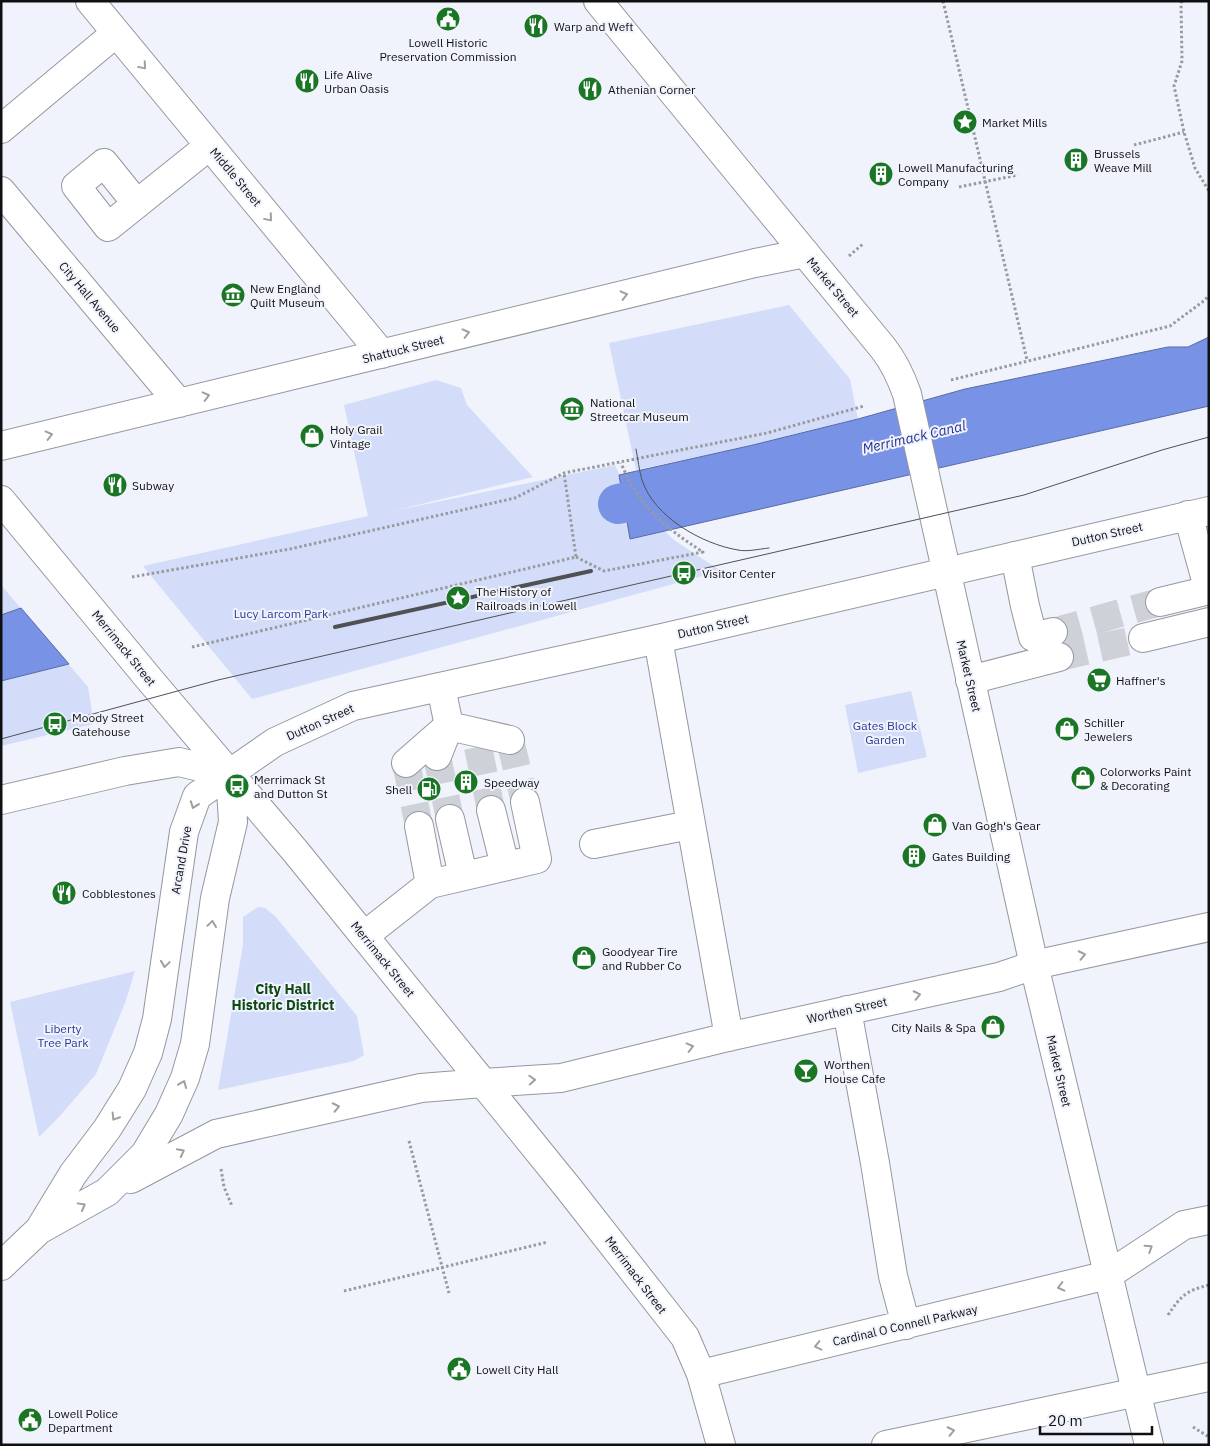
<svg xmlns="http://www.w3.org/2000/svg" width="1210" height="1446" viewBox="0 0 1210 1446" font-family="'IBM Plex Sans',sans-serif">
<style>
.green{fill:#d3ddf9}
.water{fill:#7892e6;stroke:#586ba6}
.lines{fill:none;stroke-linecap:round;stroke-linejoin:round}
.canal{stroke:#7892e6;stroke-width:40}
.minor-tunnel{stroke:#ced1d8;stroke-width:28;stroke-dasharray:28 14;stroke-linecap:butt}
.minor-casing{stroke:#95979f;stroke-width:30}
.major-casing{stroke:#95979f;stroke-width:30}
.path{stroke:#979a9f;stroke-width:3;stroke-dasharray:2.5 2.5;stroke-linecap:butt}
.minor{stroke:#fff;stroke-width:28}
.major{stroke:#fff;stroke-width:28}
.tram{stroke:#4f5154;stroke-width:1}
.rail{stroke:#4f5154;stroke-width:4}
.oneway{stroke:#9f9fa0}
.labels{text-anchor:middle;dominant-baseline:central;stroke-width:4;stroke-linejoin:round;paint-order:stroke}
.poi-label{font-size:12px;fill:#0f1012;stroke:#f0f3fb;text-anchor:start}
.street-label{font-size:12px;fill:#0f1012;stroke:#f0f3fb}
.park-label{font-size:12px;fill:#293a9a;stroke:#f0f3fb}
.water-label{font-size:14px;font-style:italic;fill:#223090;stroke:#f0f3fb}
.neighbourhood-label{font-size:14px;font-weight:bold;fill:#0e4815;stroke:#f0f3fb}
</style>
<rect width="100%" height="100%" fill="#f0f3fb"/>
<path class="green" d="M789 305 850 379 858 419 753 445 636 470 609 343Z
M436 380 461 388 467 405 533 477 393 511 615 465 630 497 674 540 721 571 252 699 143 566 368 516 344 405Z
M1 585 88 687 94 724 1 746Z
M911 691 927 757 858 773 845 705Z
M258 907 265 908 275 916 357 1016 364 1055 354 1061 218 1090 243 945V917Z
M135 971 125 1003 96 1074 60 1116 39 1137 10 1002Z"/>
<path class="water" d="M1209 337V406L630 539 619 475 753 445 858 419 965 389 1168 347H1188Z
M21 608 69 664 1 681V615Z"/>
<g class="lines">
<path class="canal" d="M618 504 678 491"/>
<path class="minor-tunnel" d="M1053 632 1160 602
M1059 657 1143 638
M510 740 525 802
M478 747 491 810
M437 756 450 819
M406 763 419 826"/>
<defs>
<path id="minor" d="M90 1 382 354
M1 129 116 33
M1 191 179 403
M137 204 104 163 76 186 108 227 209 146
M1 446 755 263 805 253
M1188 515 1209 591
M1015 556 1025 606 1033 637 1053 632
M1160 602 1209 590
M1143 638 1209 622
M658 639 729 1037
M970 680 1059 657
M449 726 510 740
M437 756 449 726 441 687
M406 763 446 728
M1 800 125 771 179 762 230 774
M491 810 505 866
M450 819 463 875
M419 826 430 884
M594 844 690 825
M364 936 430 884 537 859 525 802
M847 1010 875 1163 893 1276 906 1325
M483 1083 561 1078 732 1036 999 977 1034 965 1209 927
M701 1374 1108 1275 1184 1225 1209 1220
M886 1445 1209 1377"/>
<path id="major" d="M598 1 883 348C894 362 901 377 907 394L1034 965 1149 1445
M1 500 150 680 296 852 569 1189 685 1337 701 1374 721 1445
M131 1179 216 1134 421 1088 483 1083
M39 1230 73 1174 107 1129 132 1089 148 1053 157 1019 184 832 197 796 275 742 353 706 658 639 1209 511
M1 1266 39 1230 107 1192 145 1154 169 1114 185 1078 195 1044 215 898 233 822 230 774"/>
</defs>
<use href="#minor" class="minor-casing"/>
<use href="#major" class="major-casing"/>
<path class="path" d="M943 1 1027 360
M1182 1 1181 3 1182 61 1174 86 1184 132 1195 168 1209 191
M1134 145 1184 132
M959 187 1018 175
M849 256 864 243
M951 380 1170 326 1205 300 1209 295
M576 557 604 571 703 552C664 527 639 506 621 463
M132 577 290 549 515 498 564 473 767 433 864 406
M192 647 576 557 564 473
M409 1141 449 1293
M221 1169 224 1187 232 1206
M344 1291 548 1242
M1168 1315C1181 1296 1185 1291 1209 1285
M1193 1427 1209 1437"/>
<use href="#minor" class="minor"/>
<use href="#major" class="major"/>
<path class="tram" d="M636 449C638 459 639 470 642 480 654 517 702 544 738 550 747 552 759 549 769 548
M1 739 218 680 1024 495 1162 450 1209 437"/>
<path class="rail" d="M335 627 591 571"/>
</g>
<defs><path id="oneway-chevron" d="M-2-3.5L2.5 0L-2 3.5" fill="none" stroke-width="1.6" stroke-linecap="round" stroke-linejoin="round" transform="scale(1.25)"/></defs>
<g class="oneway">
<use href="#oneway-chevron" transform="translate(143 66) rotate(50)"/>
<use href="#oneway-chevron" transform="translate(269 218) rotate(50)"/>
<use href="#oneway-chevron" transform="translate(624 295) rotate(-14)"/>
<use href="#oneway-chevron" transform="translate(466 333) rotate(-14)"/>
<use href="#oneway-chevron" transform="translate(206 396) rotate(-14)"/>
<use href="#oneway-chevron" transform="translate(49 435) rotate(-14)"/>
<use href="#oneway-chevron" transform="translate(194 805) rotate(110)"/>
<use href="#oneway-chevron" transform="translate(212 924) rotate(-82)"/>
<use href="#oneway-chevron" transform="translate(1082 955) rotate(-12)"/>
<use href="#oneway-chevron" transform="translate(165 964) rotate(98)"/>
<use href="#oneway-chevron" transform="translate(917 995) rotate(-12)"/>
<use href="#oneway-chevron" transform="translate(690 1047) rotate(-14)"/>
<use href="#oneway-chevron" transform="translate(532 1080) rotate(-3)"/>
<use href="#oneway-chevron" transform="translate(183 1084) rotate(-68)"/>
<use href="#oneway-chevron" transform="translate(336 1107) rotate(-12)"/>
<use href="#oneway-chevron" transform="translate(115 1117) rotate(122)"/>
<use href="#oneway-chevron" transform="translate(181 1152) rotate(-27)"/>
<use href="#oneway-chevron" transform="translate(82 1206) rotate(-29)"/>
<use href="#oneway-chevron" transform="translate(1149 1248) rotate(-33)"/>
<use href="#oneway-chevron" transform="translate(1061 1287) rotate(166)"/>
<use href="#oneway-chevron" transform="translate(818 1346) rotate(167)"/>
<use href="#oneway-chevron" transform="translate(951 1431) rotate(-12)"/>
</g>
<defs>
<symbol id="civic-disc" viewBox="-11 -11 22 22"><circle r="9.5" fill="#1a7625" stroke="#f0f3fb"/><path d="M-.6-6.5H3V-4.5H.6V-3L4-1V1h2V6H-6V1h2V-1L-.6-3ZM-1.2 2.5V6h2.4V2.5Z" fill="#fff"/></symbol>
<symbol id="restaurant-disc" viewBox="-11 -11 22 22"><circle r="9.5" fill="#1a7625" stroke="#f0f3fb"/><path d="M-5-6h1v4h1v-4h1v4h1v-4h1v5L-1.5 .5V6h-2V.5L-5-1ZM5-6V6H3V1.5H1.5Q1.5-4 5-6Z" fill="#fff"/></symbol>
<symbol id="sight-disc" viewBox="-11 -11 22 22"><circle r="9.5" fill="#1a7625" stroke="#f0f3fb"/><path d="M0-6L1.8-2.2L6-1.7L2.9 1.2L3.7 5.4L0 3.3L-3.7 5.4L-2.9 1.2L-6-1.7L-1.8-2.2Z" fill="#fff"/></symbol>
<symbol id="building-disc" viewBox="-11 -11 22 22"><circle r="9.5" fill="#1a7625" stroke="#f0f3fb"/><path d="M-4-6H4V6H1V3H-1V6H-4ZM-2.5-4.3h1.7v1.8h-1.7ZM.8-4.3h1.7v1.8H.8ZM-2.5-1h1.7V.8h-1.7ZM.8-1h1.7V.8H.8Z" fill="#fff"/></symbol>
<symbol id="museum-disc" viewBox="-11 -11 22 22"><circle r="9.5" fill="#1a7625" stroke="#f0f3fb"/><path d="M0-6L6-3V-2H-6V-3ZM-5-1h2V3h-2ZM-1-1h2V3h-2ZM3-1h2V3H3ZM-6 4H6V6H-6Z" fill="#fff"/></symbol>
<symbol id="shop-disc" viewBox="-11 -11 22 22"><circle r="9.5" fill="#1a7625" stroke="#f0f3fb"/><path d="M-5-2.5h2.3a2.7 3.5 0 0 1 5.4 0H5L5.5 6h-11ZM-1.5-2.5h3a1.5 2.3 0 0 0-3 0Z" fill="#fff"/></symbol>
<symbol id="bus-disc" viewBox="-11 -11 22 22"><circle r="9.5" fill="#1a7625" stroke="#f0f3fb"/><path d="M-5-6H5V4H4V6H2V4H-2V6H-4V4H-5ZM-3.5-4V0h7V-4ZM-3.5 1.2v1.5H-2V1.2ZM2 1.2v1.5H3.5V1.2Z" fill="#fff"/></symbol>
<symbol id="supermarket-disc" viewBox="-11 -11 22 22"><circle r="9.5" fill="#1a7625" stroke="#f0f3fb"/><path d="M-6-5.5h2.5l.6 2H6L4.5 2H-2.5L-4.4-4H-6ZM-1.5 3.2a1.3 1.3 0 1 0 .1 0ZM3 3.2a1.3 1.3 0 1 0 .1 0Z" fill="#fff"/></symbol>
<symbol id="fuel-disc" viewBox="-11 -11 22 22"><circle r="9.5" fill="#1a7625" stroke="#f0f3fb"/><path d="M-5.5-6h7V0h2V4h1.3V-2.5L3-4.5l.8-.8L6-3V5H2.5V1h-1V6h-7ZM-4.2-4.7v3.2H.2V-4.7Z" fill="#fff"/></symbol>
<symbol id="bar-disc" viewBox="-11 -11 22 22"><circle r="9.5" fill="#1a7625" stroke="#f0f3fb"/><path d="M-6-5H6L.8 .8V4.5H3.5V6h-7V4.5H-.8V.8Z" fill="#fff"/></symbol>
</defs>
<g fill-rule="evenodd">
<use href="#civic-disc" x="434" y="5" width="28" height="28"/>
<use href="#restaurant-disc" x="522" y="12" width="28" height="28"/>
<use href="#restaurant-disc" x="293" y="67" width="28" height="28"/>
<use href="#restaurant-disc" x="576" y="75" width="28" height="28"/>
<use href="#sight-disc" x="951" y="108" width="28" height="28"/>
<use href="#building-disc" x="1062" y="146" width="28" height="28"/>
<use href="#building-disc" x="867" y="160" width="28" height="28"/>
<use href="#museum-disc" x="219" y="281" width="28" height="28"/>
<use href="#museum-disc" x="558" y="395" width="28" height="28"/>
<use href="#shop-disc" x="298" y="422" width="28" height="28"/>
<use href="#restaurant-disc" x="101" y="471" width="28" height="28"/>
<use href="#bus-disc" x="670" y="559" width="28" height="28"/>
<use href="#sight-disc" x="444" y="584" width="28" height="28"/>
<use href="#supermarket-disc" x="1085" y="666" width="28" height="28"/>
<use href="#bus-disc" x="41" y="710" width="28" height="28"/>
<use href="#shop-disc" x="1053" y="715" width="28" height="28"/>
<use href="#shop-disc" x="1069" y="764" width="28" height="28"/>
<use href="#building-disc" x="452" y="768" width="28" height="28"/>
<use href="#bus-disc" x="223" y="772" width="28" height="28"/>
<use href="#fuel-disc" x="415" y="775" width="28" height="28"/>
<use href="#shop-disc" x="921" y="811" width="28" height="28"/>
<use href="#building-disc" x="900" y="842" width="28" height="28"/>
<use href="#restaurant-disc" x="50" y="879" width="28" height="28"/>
<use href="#shop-disc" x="570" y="944" width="28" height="28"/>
<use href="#shop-disc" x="979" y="1013" width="28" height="28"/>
<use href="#bar-disc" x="792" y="1057" width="28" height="28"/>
<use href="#civic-disc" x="445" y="1355" width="28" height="28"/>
<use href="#civic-disc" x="16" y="1406" width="28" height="28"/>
</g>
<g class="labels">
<g class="poi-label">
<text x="554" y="26">Warp and Weft</text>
<text x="448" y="42" text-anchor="middle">Lowell Historic<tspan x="448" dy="14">Preservation Commission</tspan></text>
<text x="324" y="74">Life Alive<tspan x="324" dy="14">Urban Oasis</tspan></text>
<text x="608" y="89">Athenian Corner</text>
<text x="982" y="122">Market Mills</text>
<text x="1094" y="153">Brussels<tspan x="1094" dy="14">Weave Mill</tspan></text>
<text x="898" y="167">Lowell Manufacturing<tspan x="898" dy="14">Company</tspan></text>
<text x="250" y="288">New England<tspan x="250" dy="14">Quilt Museum</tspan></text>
<text x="590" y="402">National<tspan x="590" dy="14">Streetcar Museum</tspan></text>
<text x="330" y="429">Holy Grail<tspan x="330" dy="14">Vintage</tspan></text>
<text x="132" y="485">Subway</text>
<text x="702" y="573">Visitor Center</text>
<text x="476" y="591">The History of<tspan x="476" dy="14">Railroads in Lowell</tspan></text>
<text x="1116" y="680">Haffner's</text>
<text x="72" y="717">Moody Street<tspan x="72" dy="14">Gatehouse</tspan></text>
<text x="1084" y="722">Schiller<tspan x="1084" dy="14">Jewelers</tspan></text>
<text x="1100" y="771">Colorworks Paint<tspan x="1100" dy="14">&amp; Decorating</tspan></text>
<text x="254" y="779">Merrimack St<tspan x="254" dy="14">and Dutton St</tspan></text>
<text x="484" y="782">Speedway</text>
<text x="412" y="789" text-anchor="end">Shell</text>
<text x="952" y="825">Van Gogh's Gear</text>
<text x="932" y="856">Gates Building</text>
<text x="82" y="893">Cobblestones</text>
<text x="602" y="951">Goodyear Tire<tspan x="602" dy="14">and Rubber Co</tspan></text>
<text x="976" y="1027" text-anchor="end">City Nails &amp; Spa</text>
<text x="824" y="1064">Worthen<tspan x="824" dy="14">House Cafe</tspan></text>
<text x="476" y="1369">Lowell City Hall</text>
<text x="48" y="1413">Lowell Police<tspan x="48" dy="14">Department</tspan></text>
</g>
<g class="street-label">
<text transform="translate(236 177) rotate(50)">Middle Street</text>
<text transform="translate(833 287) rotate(50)">Market Street</text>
<text transform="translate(90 297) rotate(50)">City Hall Avenue</text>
<text transform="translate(403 349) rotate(-14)">Shattuck Street</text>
<text transform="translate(1107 534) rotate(-13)">Dutton Street</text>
<text transform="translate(713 626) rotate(-13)">Dutton Street</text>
<text transform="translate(124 648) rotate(51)">Merrimack Street</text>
<text transform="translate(969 676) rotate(77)">Market Street</text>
<text transform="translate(320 722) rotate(-24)">Dutton Street</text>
<text transform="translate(181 860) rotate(-80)">Arcand Drive</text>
<text transform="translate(383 959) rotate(51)">Merrimack Street</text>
<text transform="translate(847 1010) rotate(-13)">Worthen Street</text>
<text transform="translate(1059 1071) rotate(77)">Market Street</text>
<text transform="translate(636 1275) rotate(53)">Merrimack Street</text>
<text transform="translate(905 1325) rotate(-13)">Cardinal O Connell Parkway</text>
</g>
<g class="park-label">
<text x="281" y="613">Lucy Larcom Park</text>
<text x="885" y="725">Gates Block<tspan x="885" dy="14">Garden</tspan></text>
<text x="63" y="1028">Liberty<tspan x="63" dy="14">Tree Park</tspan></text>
</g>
<g class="water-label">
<text transform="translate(914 437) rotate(-13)">Merrimack Canal</text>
</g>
<g class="neighbourhood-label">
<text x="283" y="989">City Hall<tspan x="283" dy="16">Historic District</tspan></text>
</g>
</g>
<rect width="1210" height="1446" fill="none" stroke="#0f1012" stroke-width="5"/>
<path d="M1040 1426v8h112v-8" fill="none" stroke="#0f1012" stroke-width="2.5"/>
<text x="1048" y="1426" font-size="15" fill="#0f1012" stroke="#f0f3fb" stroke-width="4" paint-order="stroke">20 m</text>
</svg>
